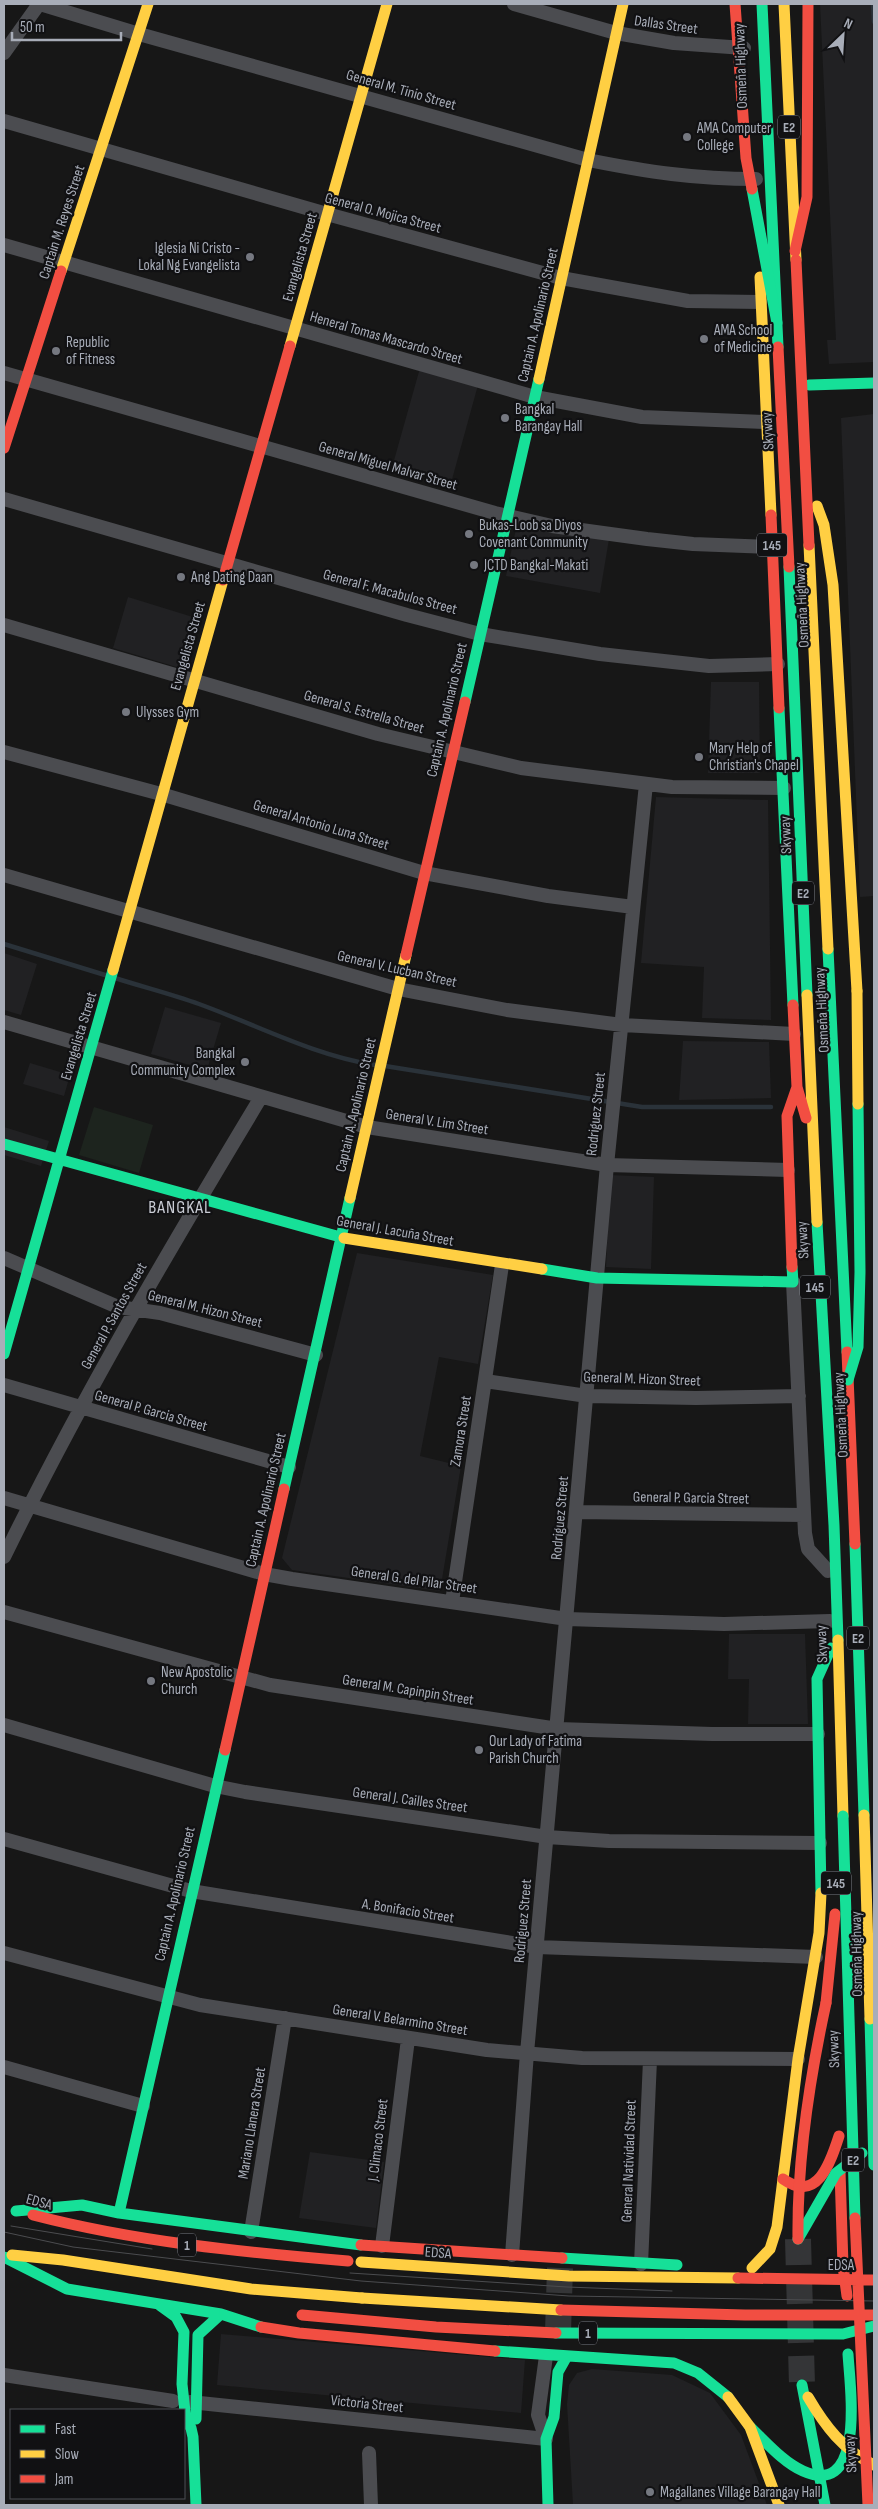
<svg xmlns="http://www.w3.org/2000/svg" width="878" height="2509" viewBox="0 0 878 2509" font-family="'Sofia Sans Condensed',sans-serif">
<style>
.built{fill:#212123}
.green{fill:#1d241e}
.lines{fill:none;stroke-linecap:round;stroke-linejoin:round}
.stream{stroke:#2a3239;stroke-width:4.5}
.highway-tunnel{stroke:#343537;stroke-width:26;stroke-dasharray:26 13;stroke-linecap:butt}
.street{stroke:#4b4c50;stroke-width:14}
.fast{stroke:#16e098;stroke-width:11}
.slow{stroke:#ffcf43;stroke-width:11}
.jam{stroke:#f24e42;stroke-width:11}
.tram{stroke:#4b4c4f;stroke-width:1}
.fast-bridge{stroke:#16e098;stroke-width:11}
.slow-bridge{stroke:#ffcf43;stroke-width:11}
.jam-bridge{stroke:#f24e42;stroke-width:11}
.poi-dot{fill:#757880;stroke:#111113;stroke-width:2}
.labels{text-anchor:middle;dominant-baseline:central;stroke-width:4.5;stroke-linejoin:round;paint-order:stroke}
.shield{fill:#111113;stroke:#7b7e86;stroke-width:1}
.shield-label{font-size:14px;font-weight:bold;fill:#a8adb8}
.street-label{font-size:15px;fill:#a8adb8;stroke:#111113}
.poi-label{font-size:15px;fill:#a8adb8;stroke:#111113;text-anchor:start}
.quarter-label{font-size:18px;letter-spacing:1px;fill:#c9ccd4;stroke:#111113}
</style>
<rect width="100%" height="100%" fill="#171717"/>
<path class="built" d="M820 4H874V362L829 364 827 340H836Z
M420 368 478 385 451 483 393 464Z
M874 414V896L860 897 841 418Z
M517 524 609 539 600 593 506 576Z
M128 597 196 618 180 668 113 648Z
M711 682H759L760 773H708Z
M656 797 768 800 771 1020 702 1018 704 967 641 963Z
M4 953 37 964 21 1015 4 1010Z
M165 1007 221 1023 207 1070 151 1054Z
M683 1041 769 1042 771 1098 679 1100Z
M30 1063 70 1075 64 1096 23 1084Z
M4 1127 49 1141 41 1166 4 1155Z
M610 1175 654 1177 651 1269 606 1267Z
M357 1253 493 1275 478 1364 439 1357 420 1456 461 1466 440 1591 292 1570 282 1558Z
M729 1634H805L808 1724H748L749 1679H728Z
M310 2152 384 2162 376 2228 299 2218Z
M221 2334 525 2360 521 2413 217 2385Z
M592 2369 672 2375 710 2393 741 2435 767 2505H573L567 2404 569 2385 577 2373Z"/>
<path class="green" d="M94 1107 153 1125 139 1173 79 1155Z"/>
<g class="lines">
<path class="stream" d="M873 4 874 22
M4 944 105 975
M115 978C143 987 171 994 199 1004 257 1025 313 1055 375 1065
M385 1066 642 1107H771"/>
<path class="highway-tunnel" d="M798 2239 802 2385
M558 2332 560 2268"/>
<path class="street" d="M40 4 139 34 588 160C648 172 695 179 756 179
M514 4 616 33 674 43 744 48
M4 53 39 4
M4 121 327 214 561 278 688 301 760 302
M4 245 535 397 642 417 766 422
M4 373 495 513 552 526 647 539 693 544 772 547
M4 499 407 615 480 634 600 654 709 666 778 664
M4 625 378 734 521 768 672 787 784 788
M4 752 161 794 424 873 548 896 633 907
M4 875 398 989 507 1010 622 1025 794 1034
M4 1022 367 1127 607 1165 788 1170
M4 1258 118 1307 160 1313 316 1355
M793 1282 805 1533 808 1549 828 1571
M485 1381 587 1396 696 1398 799 1396
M4 1385 289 1467
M4 1498 264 1574 292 1579 567 1619 724 1624 830 1621
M577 1512 804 1515
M4 1557C81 1399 170 1248 261 1097
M452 1602 502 1265
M4 1612 270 1685 558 1729 712 1734H818
M4 1725 215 1786 245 1792 547 1837 609 1841 820 1843
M4 1839 191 1891 537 1947 816 1957
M4 1953 200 2005 487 2050 582 2058 798 2059
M4 2067 143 2106
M251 2232 285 2018
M382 2246 408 2039
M512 2255 527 2053 607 1165 646 784
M641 2264 650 2060
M4 2375 173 2401
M190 2402 546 2439 538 2415 546 2356
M369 2453 371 2505"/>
<path class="fast" d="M762 4 778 347
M809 385 874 383
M789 567 807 995
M465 702 539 379
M779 708 793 1005
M828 949 847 1352
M4 1144 344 1238
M817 1222 834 1525 838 1640
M542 1269 597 1278 793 1282 792 1267
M4 1354 113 970
M284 1489 350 1198
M855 1544 864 1815
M821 1893 817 1679 831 1648
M16 2211 82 2205 119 2213 361 2245
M119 2213 225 1750
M4 2257 67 2289 221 2314 261 2327
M562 2258 677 2265
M158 2304 176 2317 184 2332 182 2384 186 2421 191 2428 193 2437 196 2505
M495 2351 674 2363 698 2373 728 2397
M196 2419 198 2335 221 2314
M750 2427C766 2442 783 2462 803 2471 866 2499 850 2387 848 2354
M548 2505 546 2439 554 2417 558 2372 567 2356"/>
<path class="slow" d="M784 4 796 260
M61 271 148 4
M760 277 771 515
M290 346 387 4
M539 379 623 4
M817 506 824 525 833 585 857 991
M809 545 828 949
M113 970 223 580
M807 995 817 1222
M350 1198 406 955
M344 1238 542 1269
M838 1640 843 1816
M12 2255 63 2260 251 2289 362 2298
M752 2268 770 2249 777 2227 798 2059 819 1933 821 1893
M728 2397 750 2427 779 2505"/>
<path class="jam" d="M796 260 809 545
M778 347 789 567
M4 448 61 271
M771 515 779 708
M223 580 290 346
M406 955 465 702
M793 1005 797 1087 806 1118
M792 1267 787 1116 797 1087
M847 1352 855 1544
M225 1750 284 1489
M826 2003 835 1914
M840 2171 843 2266 847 2296
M783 2179C817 2203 830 2164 839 2136
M33 2215C137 2242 242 2252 348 2261
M361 2245 562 2258
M261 2327 299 2333 495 2351"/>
<path class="tram" d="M11 2226 152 2249
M4 2232 73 2247 361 2281 569 2296 874 2301
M350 2273 567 2287 672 2291"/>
<path class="fast-bridge" d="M752 189 777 323
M848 1380 858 1347 860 1272 858 1104
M843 1816 855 2218
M870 2019 874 2165
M798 2239 836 2173 862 2153
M556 2333 843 2334 874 2326
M802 2385 825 2505"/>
<path class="slow-bridge" d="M857 991 858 1104
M864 1815 870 2019
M361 2262 569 2276 738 2278
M362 2298 561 2310
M808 2397C825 2426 843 2450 874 2465"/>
<path class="jam-bridge" d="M735 4 746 158 752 189
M795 251 807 197 808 4
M855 2218 868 2505
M798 2239C797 2159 809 2081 826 2003
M738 2278 874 2280
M561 2310 745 2315H873
M302 2315 436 2327 556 2333"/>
</g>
<g class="poi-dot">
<circle cx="687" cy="137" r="5"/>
<circle cx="250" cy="257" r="5"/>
<circle cx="704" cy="339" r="5"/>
<circle cx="56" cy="351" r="5"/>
<circle cx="505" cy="418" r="5"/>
<circle cx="469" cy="534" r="5"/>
<circle cx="474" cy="565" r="5"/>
<circle cx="181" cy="577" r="5"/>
<circle cx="126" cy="712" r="5"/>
<circle cx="699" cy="757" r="5"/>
<circle cx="245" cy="1062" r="5"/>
<circle cx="151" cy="1681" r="5"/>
<circle cx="479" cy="1750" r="5"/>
<circle cx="650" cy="2492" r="5"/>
</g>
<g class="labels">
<g class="shield">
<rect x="778" y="115.5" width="22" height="23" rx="4"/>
<rect x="757" y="533.5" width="30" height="23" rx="4"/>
<rect x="792" y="881.5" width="22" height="23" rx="4"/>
<rect x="800" y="1275.5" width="30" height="23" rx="4"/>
<rect x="847" y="1626.5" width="22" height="23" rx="4"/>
<rect x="821" y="1871.5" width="30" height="23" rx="4"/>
<rect x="842" y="2148.5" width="22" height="23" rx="4"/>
<rect x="178" y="2233.5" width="18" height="23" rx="4"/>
<rect x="579" y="2321.5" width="18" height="23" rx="4"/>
</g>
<g class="shield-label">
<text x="789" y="127">E2</text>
<text x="772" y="545">145</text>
<text x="803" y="893">E2</text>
<text x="815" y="1287">145</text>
<text x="858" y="1638">E2</text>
<text x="836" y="1883">145</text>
<text x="853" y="2160">E2</text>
<text x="187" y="2245">1</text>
<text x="588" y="2333">1</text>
</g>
<g class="street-label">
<text transform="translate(666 25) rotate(8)">Dallas Street</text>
<text transform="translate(741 66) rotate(-92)">Osmeña Highway</text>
<text transform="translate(401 90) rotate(16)">General M. Tinio Street</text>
<text transform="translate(383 213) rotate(15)">General O. Mojica Street</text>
<text transform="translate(62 222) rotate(-72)">Captain M. Reyes Street</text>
<text transform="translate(300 257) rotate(-74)">Evangelista Street</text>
<text transform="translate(538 315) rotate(-77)">Captain A. Apolinario Street</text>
<text transform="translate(386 338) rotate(16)">Heneral Tomas Mascardo Street</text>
<text transform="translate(768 431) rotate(-93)">Skyway</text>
<text transform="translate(388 466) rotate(16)">General Miguel Malvar Street</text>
<text transform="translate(390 592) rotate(15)">General F. Macabulos Street</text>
<text transform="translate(802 605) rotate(-93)">Osmeña Highway</text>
<text transform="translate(188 646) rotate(-74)">Evangelista Street</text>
<text transform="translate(447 710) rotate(-77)">Captain A. Apolinario Street</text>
<text transform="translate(364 712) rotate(16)">General S. Estrella Street</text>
<text transform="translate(321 825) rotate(17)">General Antonio Luna Street</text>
<text transform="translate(786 835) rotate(-92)">Skyway</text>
<text transform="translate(397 969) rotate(13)">General V. Lucban Street</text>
<text transform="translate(822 1010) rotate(-93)">Osmeña Highway</text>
<text transform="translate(79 1036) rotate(-73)">Evangelista Street</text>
<text transform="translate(356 1105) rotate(-77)">Captain A. Apolinario Street</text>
<text transform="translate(596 1114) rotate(-84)">Rodriguez Street</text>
<text transform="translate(437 1122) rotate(9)">General V. Lim Street</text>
<text transform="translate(395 1231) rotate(10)">General J. Lacuña Street</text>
<text transform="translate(803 1240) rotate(-93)">Skyway</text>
<text transform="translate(205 1309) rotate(14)">General M. Hizon Street</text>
<text transform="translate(114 1316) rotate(-61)">General P. Santos Street</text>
<text transform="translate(642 1379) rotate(2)">General M. Hizon Street</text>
<text transform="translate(151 1411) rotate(16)">General P. Garcia Street</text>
<text transform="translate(841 1415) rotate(-93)">Osmeña Highway</text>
<text transform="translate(461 1431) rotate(-81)">Zamora Street</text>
<text transform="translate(691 1498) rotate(1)">General P. Garcia Street</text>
<text transform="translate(266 1500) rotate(-77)">Captain A. Apolinario Street</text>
<text transform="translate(560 1518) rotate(-85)">Rodriguez Street</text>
<text transform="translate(414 1580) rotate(8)">General G. del Pilar Street</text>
<text transform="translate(822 1644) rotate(-92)">Skyway</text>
<text transform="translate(408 1690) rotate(9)">General M. Capinpin Street</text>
<text transform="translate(410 1800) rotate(8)">General J. Cailles Street</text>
<text transform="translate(175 1894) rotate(-77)">Captain A. Apolinario Street</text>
<text transform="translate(408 1911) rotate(9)">A. Bonifacio Street</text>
<text transform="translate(523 1921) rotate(-85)">Rodriguez Street</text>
<text transform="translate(857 1954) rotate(-91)">Osmeña Highway</text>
<text transform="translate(400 2020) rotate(9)">General V. Belarmino Street</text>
<text transform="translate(834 2049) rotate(-92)">Skyway</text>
<text transform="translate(252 2123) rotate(-81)">Mariano Llanera Street</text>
<text transform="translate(378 2140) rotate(-83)">J. Climaco Street</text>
<text transform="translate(629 2161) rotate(-88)">General Natividad Street</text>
<text transform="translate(39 2202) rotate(15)">EDSA</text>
<text transform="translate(438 2253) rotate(4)">EDSA</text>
<text x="841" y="2265">EDSA</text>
<text transform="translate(367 2404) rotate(6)">Victoria Street</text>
<text transform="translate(851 2454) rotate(-93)">Skyway</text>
</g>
<g class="poi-label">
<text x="697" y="128">AMA Computer<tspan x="697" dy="17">College</tspan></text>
<text x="240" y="248" text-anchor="end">Iglesia Ni Cristo -<tspan x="240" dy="17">Lokal Ng Evangelista</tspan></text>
<text x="714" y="330">AMA School<tspan x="714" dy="17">of Medicine</tspan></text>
<text x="66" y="342">Republic<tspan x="66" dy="17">of Fitness</tspan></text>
<text x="515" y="409">Bangkal<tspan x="515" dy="17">Barangay Hall</tspan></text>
<text x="479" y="525">Bukas-Loob sa Diyos<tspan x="479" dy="17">Covenant Community</tspan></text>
<text x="484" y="565">JCTD Bangkal-Makati</text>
<text x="191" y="577">Ang Dating Daan</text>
<text x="136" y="712">Ulysses Gym</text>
<text x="709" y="748">Mary Help of<tspan x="709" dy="17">Christian's Chapel</tspan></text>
<text x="235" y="1053" text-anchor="end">Bangkal<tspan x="235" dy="17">Community Complex</tspan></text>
<text x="161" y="1672">New Apostolic<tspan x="161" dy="17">Church</tspan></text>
<text x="489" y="1741">Our Lady of Fatima<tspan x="489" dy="17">Parish Church</tspan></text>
<text x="660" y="2492">Magallanes Village Barangay Hall</text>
</g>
<g class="quarter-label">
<text x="180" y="1207">BANGKAL</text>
</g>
</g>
<rect width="878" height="2509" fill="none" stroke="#a8adb8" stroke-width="10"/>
<rect x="10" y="2409" width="175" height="90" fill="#111113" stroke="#4d4f55"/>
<rect x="20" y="2425" width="25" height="8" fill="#16e098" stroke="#4d4f55"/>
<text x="55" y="2434" font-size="15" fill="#a8adb8">Fast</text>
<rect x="20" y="2450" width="25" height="8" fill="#ffcf43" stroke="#4d4f55"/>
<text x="55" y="2459" font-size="15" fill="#a8adb8">Slow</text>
<rect x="20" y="2475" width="25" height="8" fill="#f24e42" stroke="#4d4f55"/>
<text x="55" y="2484" font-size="15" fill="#a8adb8">Jam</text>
<g transform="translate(843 35) rotate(25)" stroke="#111113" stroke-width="4" paint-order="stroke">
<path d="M0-4L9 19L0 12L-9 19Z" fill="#a8adb8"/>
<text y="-8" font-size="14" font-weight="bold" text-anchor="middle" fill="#a8adb8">N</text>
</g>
<path d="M12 32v8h109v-8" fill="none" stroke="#a8adb8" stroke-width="2.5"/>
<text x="20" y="32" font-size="15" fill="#a8adb8" stroke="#111113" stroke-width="4" paint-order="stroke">50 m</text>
</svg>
